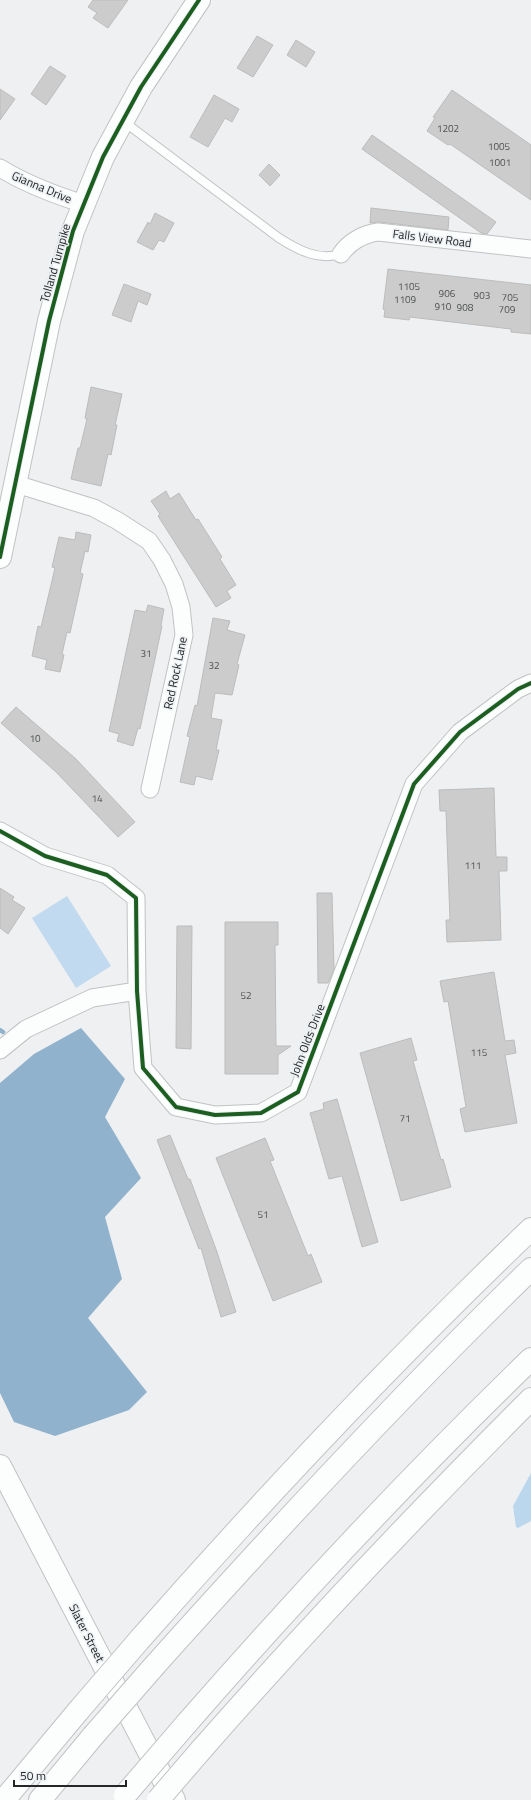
<svg xmlns="http://www.w3.org/2000/svg" width="531" height="1800" viewBox="0 0 531 1800" font-family="'Titillium Web',sans-serif">
<style>
.green{fill:#c1daef}
.forest{fill:#bbd7ee}
.water{fill:#90b2cd}
.lines{fill:none;stroke-linecap:round;stroke-linejoin:round}
.stream{stroke:#90b2cd;stroke-width:4.5}
.building{fill:#cccccd;stroke:#bcbcbd}
.lane-casing{stroke:#c0c2c3;stroke-width:10}
.street-casing{stroke:#c0c2c3;stroke-width:19}
.secondary-casing{stroke:#c0c2c3;stroke-width:24}
.highway-casing{stroke:#c0c2c3;stroke-width:24}
.lane{stroke:#fcfdfd;stroke-width:8}
.street{stroke:#fcfdfd;stroke-width:17}
.secondary{stroke:#fcfdfd;stroke-width:22}
.highway{stroke:#fcfdfd;stroke-width:22}
.highway-bridge-casing{stroke:#c0c2c3;stroke-width:24;stroke-linecap:butt}
.highway-bridge{stroke:#fcfdfd;stroke-width:22}
.cycleway-casing{stroke:#edf0f3;stroke-width:6}
.cycleway{stroke:#1b5e20;stroke-width:4}
.labels{text-anchor:middle;dominant-baseline:central;stroke-width:3;stroke-linejoin:round;paint-order:stroke}
.number-label{font-size:10px;fill:#4e5050}
.street-label{font-size:12px;fill:#242627;stroke:#edf0f3}
</style>
<rect width="100%" height="100%" fill="#eef0f2"/>
<path class="green" d="M67 896 111 966 76 988 32 918Z"/>
<path class="forest" d="M531 1473V1521L518 1528 516 1527 513 1506Z"/>
<path class="water" d="M81 1028 125 1079 105 1117 141 1178 105 1217 122 1279 88 1318 147 1392 129 1410 55 1436 14 1422 0 1393V1083L34 1054Z"/>
<g class="lines">
<path class="stream" d="M0 1030 3 1032"/>
</g>
<path class="building" d="M93 0H128L108 28 93 18 97 13 88 7Z
M257 36 273 45 253 77 237 68Z
M296 40 315 52 306 67 287 55Z
M50 66 66 76 46 105 31 94Z
M0 89 15 99 0 120Z
M452 90 531 145V200L450 144 448 145 427 131 435 118 433 117Z
M214 95 239 109 232 122 225 118 208 147 190 137Z
M372 135 496 222 487 234 481 233 362 149Z
M269 164 280 175 270 186 259 175Z
M371 208 449 217 448 230 379 222 370 223Z
M155 213 174 223 164 242 159 240 153 250 137 242 148 222 150 224Z
M388 269 531 285V334L511 332V329L410 317 409 320 384 317 385 310 383 309Z
M124 284 151 294 147 305 138 301 131 322 112 315Z
M91 387 122 394 115 425H117L111 455 108 454 101 486 71 479 78 448H80L87 419 85 418Z
M166 491 170 499 179 493 196 520 198 519 222 557 220 559 236 585 227 591 231 598 216 607 158 516 160 514 151 501Z
M76 532 91 535 88 552 85 551 80 573 83 574 70 633 67 632 62 654 64 655 60 672 45 669 47 660 32 656 38 626 41 627 55 568 52 567 59 537 75 540Z
M148 605 164 609 161 625 162 626 140 729 138 728 133 746 117 741 119 734 109 731 135 610 146 612Z
M213 618 230 621 227 630 245 635 237 664 239 665 232 695 215 693 211 718 222 720 216 750H219L212 780 196 776 194 785 180 782 190 737 187 736 195 705 197 706Z
M16 707 76 759 135 822 118 837 56 772 1 723Z
M494 788 496 857H507V871H499L501 940 447 942 446 920H450L446 811H440L439 790Z
M0 888 14 897 12 900 25 908 8 934 0 928Z
M317 893H332L334 969 328 983H318Z
M225 922H278V945H275L276 1046H291L278 1055V1074H225Z
M177 926H192L191 1049 176 1048Z
M494 972 505 1041 514 1040 516 1053 505 1055 517 1123 465 1132 460 1109 466 1107 448 1001 444 1002 440 981Z
M411 1038 417 1060 413 1061 441 1160 443 1159 451 1187 401 1201 360 1053Z
M337 1099 378 1242 362 1247 342 1176 329 1179 310 1113 324 1109 323 1103Z
M170 1135 188 1179H190L217 1252 236 1312 221 1317 201 1248 199 1249 157 1140Z
M265 1138 274 1160 270 1161 308 1256 311 1254 322 1282 273 1301 216 1158Z"/>
<g class="lines">
<defs>
<path id="lane" d="M123 121 279 238C298 250 318 261 341 254"/>
<path id="street" d="M0 168C26 184 55 195 84 204
M341 254C349 242 363 234 378 232L531 249
M16 484 94 508 118 521 149 541 162 560 174 584 181 607 184 635 150 789
M0 831 45 856 107 875 136 898 137 991 143 1068 176 1107 215 1115 261 1113 298 1092 414 784 460 732 518 689 531 683
M0 1050 26 1029 92 998 137 991"/>
<path id="secondary" d="M0 557 49 321 73 231 103 157 141 87 199 0
M0 1466 174 1800"/>
<path id="highway" d="M141 1638C265 1497 395 1359 531 1229
M156 1664C277 1529 400 1396 531 1269
M187 1723C297 1597 411 1475 531 1359
M201 1750C307 1629 417 1513 531 1399
M4 1800 79 1710
M40 1800 93 1736"/>
</defs>
<use href="#lane" class="lane-casing"/>
<use href="#street" class="street-casing"/>
<use href="#secondary" class="secondary-casing"/>
<use href="#highway" class="highway-casing"/>
<use href="#lane" class="lane"/>
<use href="#street" class="street"/>
<use href="#secondary" class="secondary"/>
<use href="#highway" class="highway"/>
<defs>
<path id="highway-bridge" d="M79 1710 141 1638
M93 1736 156 1664
M125 1795 187 1723
M158 1800 201 1750"/>
</defs>
<use href="#highway-bridge" class="highway-bridge-casing"/>
<use href="#highway-bridge" class="highway-bridge"/>
<defs>
<path id="cycleway" d="M0 557 49 321 73 231 103 157 141 87 199 0
M0 831 45 856 107 875 136 898 137 991 143 1068 176 1107 215 1115 261 1113 298 1092 414 784 460 732 518 689 531 683"/>
</defs>
<use href="#cycleway" class="cycleway-casing"/>
<use href="#cycleway" class="cycleway"/>
</g>
<g class="labels">
<g class="number-label">
<text x="448" y="128">1202</text>
<text x="499" y="146">1005</text>
<text x="500" y="162">1001</text>
<text x="409" y="286">1105</text>
<text x="447" y="293">906</text>
<text x="482" y="295">903</text>
<text x="510" y="297">705</text>
<text x="405" y="299">1109</text>
<text x="443" y="306">910</text>
<text x="465" y="307">908</text>
<text x="507" y="309">709</text>
<text x="146" y="653">31</text>
<text x="214" y="665">32</text>
<text x="35" y="738">10</text>
<text x="97" y="798">14</text>
<text x="473" y="865">111</text>
<text x="246" y="995">52</text>
<text x="479" y="1052">115</text>
<text x="405" y="1118">71</text>
<text x="263" y="1214">51</text>
</g>
<g class="street-label">
<text transform="translate(42 187) rotate(23)">Gianna Drive</text>
<text transform="translate(432 238) rotate(7)">Falls View Road</text>
<text transform="translate(55 263) rotate(-74)">Tolland Turnpike</text>
<text transform="translate(175 673) rotate(-78)">Red Rock Lane</text>
<text transform="translate(307 1040) rotate(-69)">John Olds Drive</text>
<text transform="translate(87 1633) rotate(63)">Slater Street</text>
</g>
</g>
<path d="M14 1780v6h112v-6" fill="none" stroke="#242627" stroke-width="2"/>
<text x="20" y="1780" font-size="12" fill="#242627" stroke="#edf0f3" stroke-width="3" paint-order="stroke">50 m</text>
</svg>
